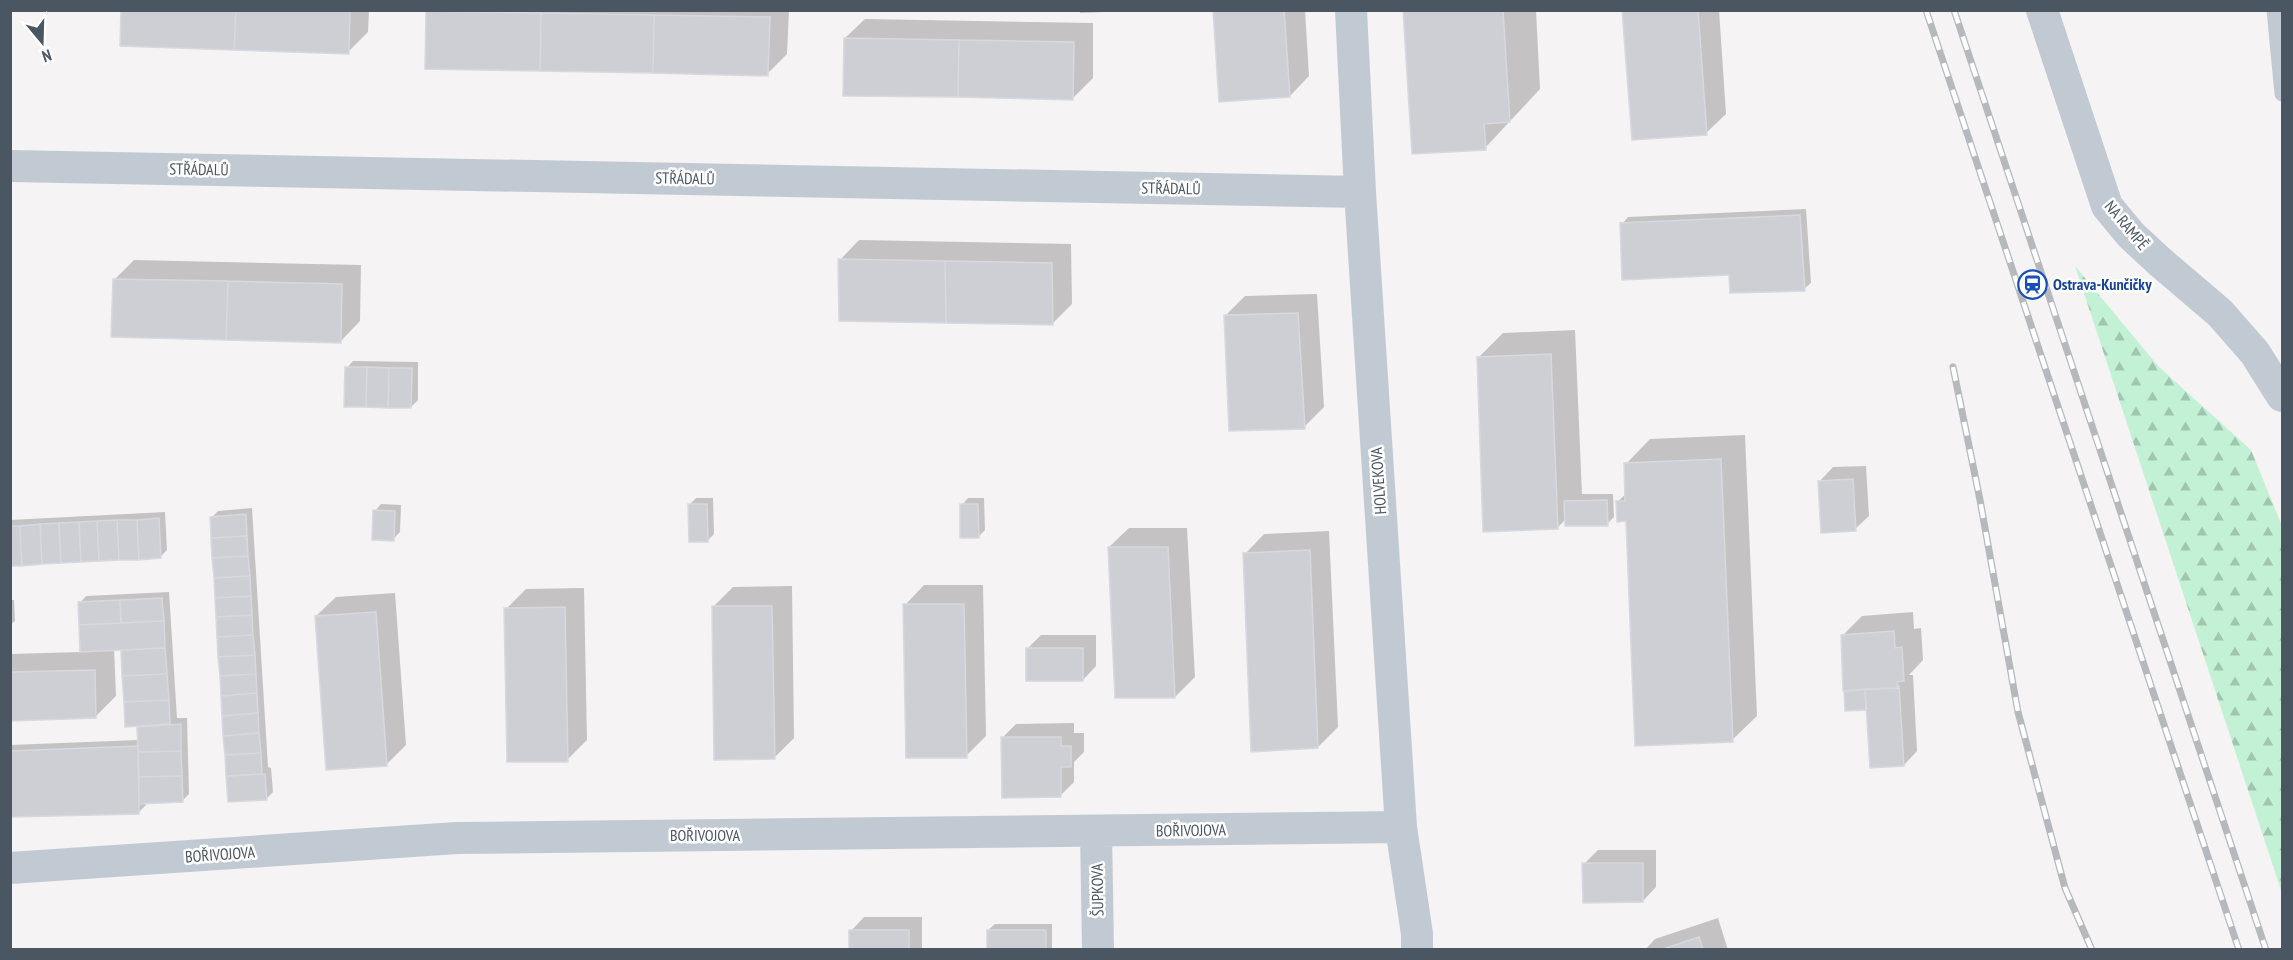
<svg xmlns="http://www.w3.org/2000/svg" width="2293" height="960" viewBox="0 0 2293 960" font-family="'PT Sans Narrow',sans-serif">
<style>
.forest{fill:url(#forest-firs)}
.shadow{fill:#0003}
.building{fill:#cdcfd5;stroke:#d7d9de;stroke-width:1.5}
.lines{fill:none;stroke-linecap:round;stroke-linejoin:round}
.lane{stroke:#c1cad2;stroke-width:15}
.street{stroke:#c1cad2;stroke-width:32}
.rail-casing{stroke:#b5b8bd;stroke-width:7}
.rail{stroke:#fff;stroke-width:4.5;stroke-dasharray:14;stroke-linecap:butt}
.labels{text-anchor:middle;dominant-baseline:central;stroke-width:5;stroke-linejoin:round;paint-order:stroke}
.street-label{font-size:16px;fill:#4a5661;stroke:#fff}
.transit-label{font-size:16px;font-weight:bold;fill:#164399;stroke:#fff;text-anchor:start}
</style>
<defs>
<pattern id="forest-firs" width="22" height="20" patternUnits="userSpaceOnUse" patternTransform="scale(1.5)"><rect width="22" height="20" fill="#c3f1d5"/><path d="M5 1l3.5 6h-7zM16 11l3.5 6h-7z" fill="#a0c6b0"/></pattern>
</defs>
<rect width="100%" height="100%" fill="#f5f3f3"/>
<path class="forest" d="M2075 266 2158 366 2251 450 2282 526V893Z"/>
<path class="shadow" d="M123 10H369L368 32 348 52Z
M428 10H789L787 54 767 74Z
M1080 10H1158L1080 13Z
M1214 10H1305L1309 76 1290 96Z
M1405 10H1536L1540 89 1485 148Z
M1624 10H1719L1726 114 1706 133Z
M865 19 1093 23V78L1073 98 845 38Z
M1806 209 1811 283 1804 289 1731 274 1622 224 1628 217Z
M859 240 1071 244 1072 304 1053 323 840 260Z
M134 260 361 265 360 321 341 341 114 280Z
M1317 294 1324 407 1304 427 1225 316 1245 296Z
M1575 330 1582 494H1613L1614 517 1607 524 1566 519 1558 527 1478 358 1503 333Z
M353 361 418 362V400L411 407 347 368Z
M1745 435 1757 716 1732 740 1617 502 1627 493 1626 464 1650 439Z
M1866 466 1869 516 1855 529 1820 481 1833 467Z
M696 498H713L714 534 708 540 689 505Z
M968 498H984L985 530 978 537 962 505Z
M381 504 401 505 400 532 393 539 375 511Z
M252 508 268 767 271 768 273 792 266 799 229 801 211 518 218 511Z
M165 512 167 550 160 557 10 565V520Z
M1129 528H1187L1195 677 1175 697 1109 547Z
M1329 531 1338 727 1318 747 1245 554 1264 534Z
M924 585H983L986 736 966 756 905 605Z
M792 586 794 738 774 758 713 607 733 587Z
M584 588 587 740 567 760 506 609 526 589Z
M169 592 177 718H187L189 794 182 801 145 802 146 805 139 812 10 816V745L139 740V725L123 648 114 649 116 696 96 716 10 719V654L81 652 80 603 86 596Z
M395 593 406 745 386 765 316 616 336 597Z
M10 600H14L15 621 10 625Z
M1913 612 1914 629 1921 628 1923 660 1909 675H1913L1917 751 1904 765 1868 706 1866 708 1842 636 1862 616Z
M1041 635H1096V666L1083 680 1027 649Z
M1074 723V733H1084V752L1074 762V782L1060 796 1003 737 1016 724Z
M1598 850H1656V887L1643 901 1584 864Z
M864 917H922V950H851V931Z
M1718 918 1728 950H1645L1655 939Z
M995 924H1052V950H988V930Z"/>
<path class="building" d="M121 10H236L234 50 120 46Z
M236 10H350L349 54 234 50Z
M1213 10H1284L1290 97 1219 102Z
M1403 10H1503L1510 122 1484 124 1486 150 1412 154Z
M1622 10H1698L1707 135 1632 140Z
M426 11 541 13 540 71 425 69Z
M541 13 654 15 653 73 540 71Z
M654 15 770 17 768 76 653 73Z
M844 38 959 40 958 97 843 96Z
M959 40 1074 42 1073 100 958 97Z
M1800 215 1805 291 1730 293 1729 275 1622 280 1620 223Z
M838 259 945 261 946 323 839 321Z
M945 261 1052 263 1053 325 946 323Z
M113 279 228 281 226 340 111 337Z
M228 281 342 284 341 343 226 340Z
M1298 313 1305 429 1229 431 1224 315Z
M1551 354 1558 529 1483 532 1477 357Z
M345 367H367L366 407H344Z
M367 367 389 368 388 408 366 407Z
M389 368H412L411 408H388Z
M1721 459 1733 742 1635 746 1626 521 1617 522 1616 501H1625L1624 463Z
M1853 479 1856 531 1821 533 1818 481Z
M1607 500 1608 526H1565L1564 501Z
M688 504H707L708 542H689Z
M960 504H978L979 538H960Z
M373 510 395 511 394 541 372 540Z
M246 514 247 536 211 538 210 517Z
M159 518 161 558 139 560 137 520Z
M117 520H137L139 560H119Z
M117 520 119 560 99 561 97 521Z
M97 521 99 561 81 562 79 522Z
M79 522 81 562 61 563 59 523Z
M59 523 61 563 42 564 40 524Z
M40 524 42 564 22 566 20 526Z
M10 526H20L22 566H10Z
M247 536 248 556 212 558 211 538Z
M1108 547H1168L1175 698H1115Z
M1310 550 1318 748 1251 752 1243 553Z
M248 556 250 576 214 578 212 558Z
M250 576 251 596 215 598 214 578Z
M251 596 252 615 216 617 215 598Z
M162 598 164 621 121 623 120 600Z
M120 600 121 623 79 625 78 602Z
M903 604H964L967 758H906Z
M712 606H772L775 759 714 760Z
M565 607 568 762H507L504 608Z
M376 612 387 766 326 770 315 616Z
M252 615 253 635 217 637 216 617Z
M164 621 165 648 80 652 79 625Z
M1894 631 1895 648 1902 647 1904 681 1897 682 1898 688 1843 691 1841 635Z
M253 635 255 655 218 657 217 637Z
M165 648 167 674 122 676 121 650Z
M1026 648H1083V681H1026Z
M255 655 256 674 220 676 218 657Z
M95 670 96 718 10 721V672Z
M167 674 169 700 124 702 122 676Z
M256 674 257 693 221 696 220 676Z
M1897 686H1899L1904 766 1870 768 1865 689 1898 688Z
M1865 689 1866 710 1845 711 1844 691Z
M257 693 258 713 222 716 221 696Z
M169 700 170 724 125 727 124 702Z
M258 713 259 733 223 736 222 716Z
M181 724V751L138 752 137 727Z
M259 733 261 753 225 755 223 736Z
M1001 737H1061V746H1071V767H1061V797L1002 798Z
M138 746 139 814 10 817V751Z
M181 751 182 776 139 777 138 752Z
M261 753 262 774 226 776 225 755Z
M265 774 267 800 228 802 226 776Z
M182 776 183 802 139 804V777Z
M1582 863H1643V902L1583 903Z
M849 930H909V950H849Z
M987 930H1046V950H987Z
M1699 937 1703 949 1660 950Z"/>
<g class="lines">
<path class="lane" d="M2274 10 2282 94"/>
<path class="street" d="M1351 10 1360 192 1401 827 1417 934V950
M2042 10 2107 206 2131 235 2159 261 2220 313 2255 353 2282 396
M10 166 1360 192
M1096 831 1098 950
M10 868 457 838 1401 827"/>
<defs>
<path id="rail" d="M1926 10 2239 950
M1954 10 2266 950
M1953 367 1980 500 2018 712 2065 888 2092 950"/>
</defs>
<use href="#rail" class="rail-casing"/>
<use href="#rail" class="rail"/>
</g>
<defs>
<symbol id="station-ring" viewBox="-11 -11 22 22"><circle r="9.5" fill="#fff" stroke="#1a4fb4" stroke-width="1.5"/><path d="M-3-6H3Q5-6 5-4V2Q5 4 3 4L4.5 6H3L1.5 4h-3L-3 6H-4.5L-3 4Q-5 4-5 2V-4Q-5-6-3-6ZM-3.5-4v3h7v-3ZM-3.5 1v1.5H-2V1ZM2 1v1.5H3.5V1Z" fill="#1a4fb4"/></symbol>
</defs>
<g fill-rule="evenodd">
<use href="#station-ring" x="2016" y="268" width="33" height="33"/>
</g>
<g class="labels">
<g class="street-label">
<text transform="translate(199 169) rotate(1)">STŘÁDALŮ</text>
<text transform="translate(685 178) rotate(1)">STŘÁDALŮ</text>
<text transform="translate(1171 188) rotate(1)">STŘÁDALŮ</text>
<text transform="translate(2127 225) rotate(50)">NA RAMPĚ</text>
<text transform="translate(1378 481) rotate(-94)">HOLVEKOVA</text>
<text transform="translate(1191 830) rotate(-1)">BOŘIVOJOVA</text>
<text x="705" y="835">BOŘIVOJOVA</text>
<text transform="translate(220 854) rotate(-4)">BOŘIVOJOVA</text>
<text transform="translate(1097 890) rotate(-91)">ŠUPKOVA</text>
</g>
<g class="transit-label">
<text x="2053" y="284">Ostrava-Kunčičky</text>
</g>
</g>
<rect width="2293" height="960" fill="none" stroke="#4a5661" stroke-width="24"/>
<g transform="translate(42 42) rotate(161)" stroke="#ffffff" stroke-width="4.5" paint-order="stroke">
<path d="M0-4.5L10 22L0 15L-10 22Z" fill="#4a5661"/>
<text y="-9" font-size="16" font-weight="bold" text-anchor="middle" fill="#4a5661">N</text>
</g>
</svg>
